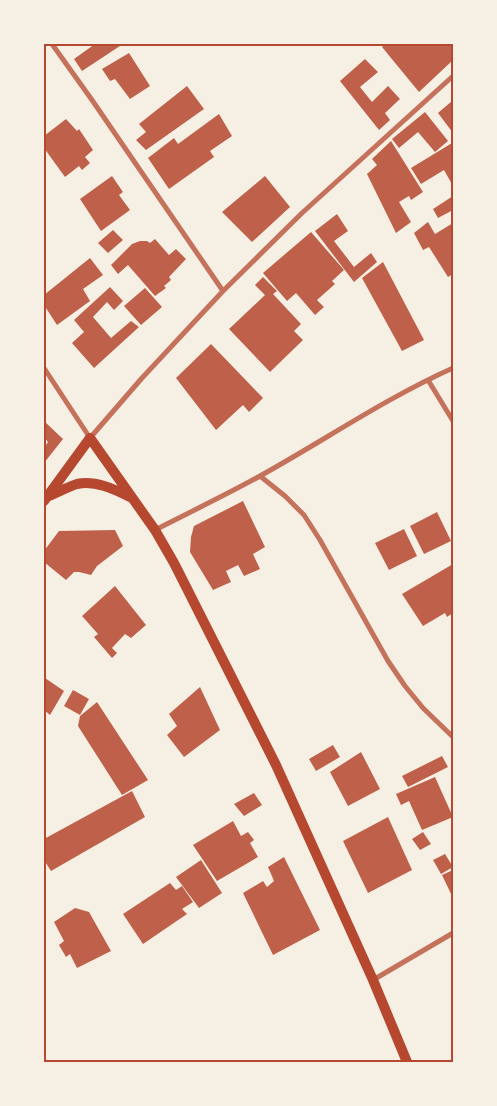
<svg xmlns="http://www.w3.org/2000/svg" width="497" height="1106" viewBox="0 0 497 1106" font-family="'Public Sans',sans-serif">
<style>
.building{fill:#bf614a}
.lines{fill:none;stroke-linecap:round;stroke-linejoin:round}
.minor{stroke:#c5725c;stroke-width:5}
.secondary{stroke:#b5482f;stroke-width:10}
.neatline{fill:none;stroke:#b5482f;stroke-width:2}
</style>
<rect width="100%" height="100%" fill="#f6efe4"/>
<path class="building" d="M95 44H123L82 71 74 59Z
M385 44H450L453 48V60L419 92 382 47Z
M129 53 150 86 130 99 115 79 110 81 102 69Z
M365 59 378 72 360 87 372 102 388 86 400 99 385 113 390 120 379 130 340 81Z
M187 86 204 109 146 150 136 140 146 132 139 124Z
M452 101 453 102V133L438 113Z
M425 112 448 141 435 152 418 132 399 148 392 139Z
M219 114 232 136 210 151 214 157 169 189 148 158 174 138 178 144Z
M66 119 77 131 79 129 93 150 85 157 90 163 82 170 79 166 65 177 44 148V136Z
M391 141 423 192 411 200 409 196 399 202 411 222 396 233 367 174 377 165 372 159Z
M452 143 453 146V186L444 170 421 184 411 168Z
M112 176 123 192 119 195 130 210 101 231 80 199Z
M265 176 290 207 252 242 222 212Z
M453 196V210L438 218 433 209Z
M337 214 348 231 334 241 354 267 371 253 377 262 354 282 315 231Z
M428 222 435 234 453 223V274L448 277 429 247 423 250 414 233Z
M113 230 123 240 108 253 98 243Z
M311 232 344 270 332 281 335 284 317 300 324 307 315 315 296 293 287 301 263 273Z
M155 239 169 255 176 249 186 259 169 277 171 280 164 286 166 288 155 296 128 265 118 274 111 265 132 244 140 241H147L150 243Z
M90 258 103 275 83 289 90 301 57 325 44 305V295Z
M383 262 424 340 402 351 362 278Z
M263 277 277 291 273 294 301 324 294 331 303 340 270 372 229 329 265 295 255 285Z
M110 287 123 301 114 310 107 302 93 317 111 338 131 321 139 327 94 368 72 343 84 332 74 320Z
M145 288 162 307 141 325 124 306Z
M211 344 263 398 249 412 243 405 216 430 176 378Z
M44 421 63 439 44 463V448L48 442 44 437Z
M243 501 265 547 253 554 260 569 244 576 238 565 226 571 231 582 213 590 190 552 191 537 194 526Z
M437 512 451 541 424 554 410 526Z
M404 529 417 556 389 570 375 543Z
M115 530 123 546 97 566 91 575 79 572H74L66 580 44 562V551L59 531Z
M453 564V613L447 617 445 613 423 626 402 594Z
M115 586 146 625 131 638 125 634 112 648 117 653 112 658 94 637 98 634 82 616Z
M45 678 64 691 50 715 44 710V680Z
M200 687 220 730 184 757 167 735 177 726 169 714Z
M73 690 89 699 80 715 64 706Z
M97 702 148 780 122 795 78 726 80 716Z
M333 745 340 757 316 771 309 759Z
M361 752 380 789 348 806 330 772Z
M442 756 448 767 408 787 402 776Z
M435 777 453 817 422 830 409 801 401 805 396 794Z
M132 791 145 817 51 871 44 860V839Z
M254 793 262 805 244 816 234 804Z
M388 817 412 870 368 893 343 841Z
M233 821 241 836 248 832 254 840 250 843 258 857 217 881 193 845Z
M423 832 431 844 420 850 412 839Z
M445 854 453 867 441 874 433 860Z
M284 857 320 930 273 955 243 893 263 881 267 887 274 881 268 867Z
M201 860 222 893 199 908 176 877Z
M453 870V898L442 875Z
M170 883 176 890 182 886 193 902 182 909 187 914 143 944 123 914Z
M75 908 89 912 111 951 77 968 70 954 66 957 59 945 64 941 54 922Z"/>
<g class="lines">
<path class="minor" d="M52 44 92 100 223 291
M44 368 90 438 142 378 223 291 302 213 453 76
M428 380 453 421
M260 476 285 496 304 515 320 540 388 661 405 686 423 708 453 737
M155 530C190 512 226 495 260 476 325 440 386 398 453 368
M373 980 453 933"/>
<path class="secondary" d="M47 497C57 493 67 487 77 484 95 480 114 489 130 497
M44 501 90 438 155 530 174 563 276 765 373 980 407 1062"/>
</g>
<rect width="497" height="1106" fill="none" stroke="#f6efe4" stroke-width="90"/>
<rect x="45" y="45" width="407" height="1016" class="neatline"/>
</svg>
